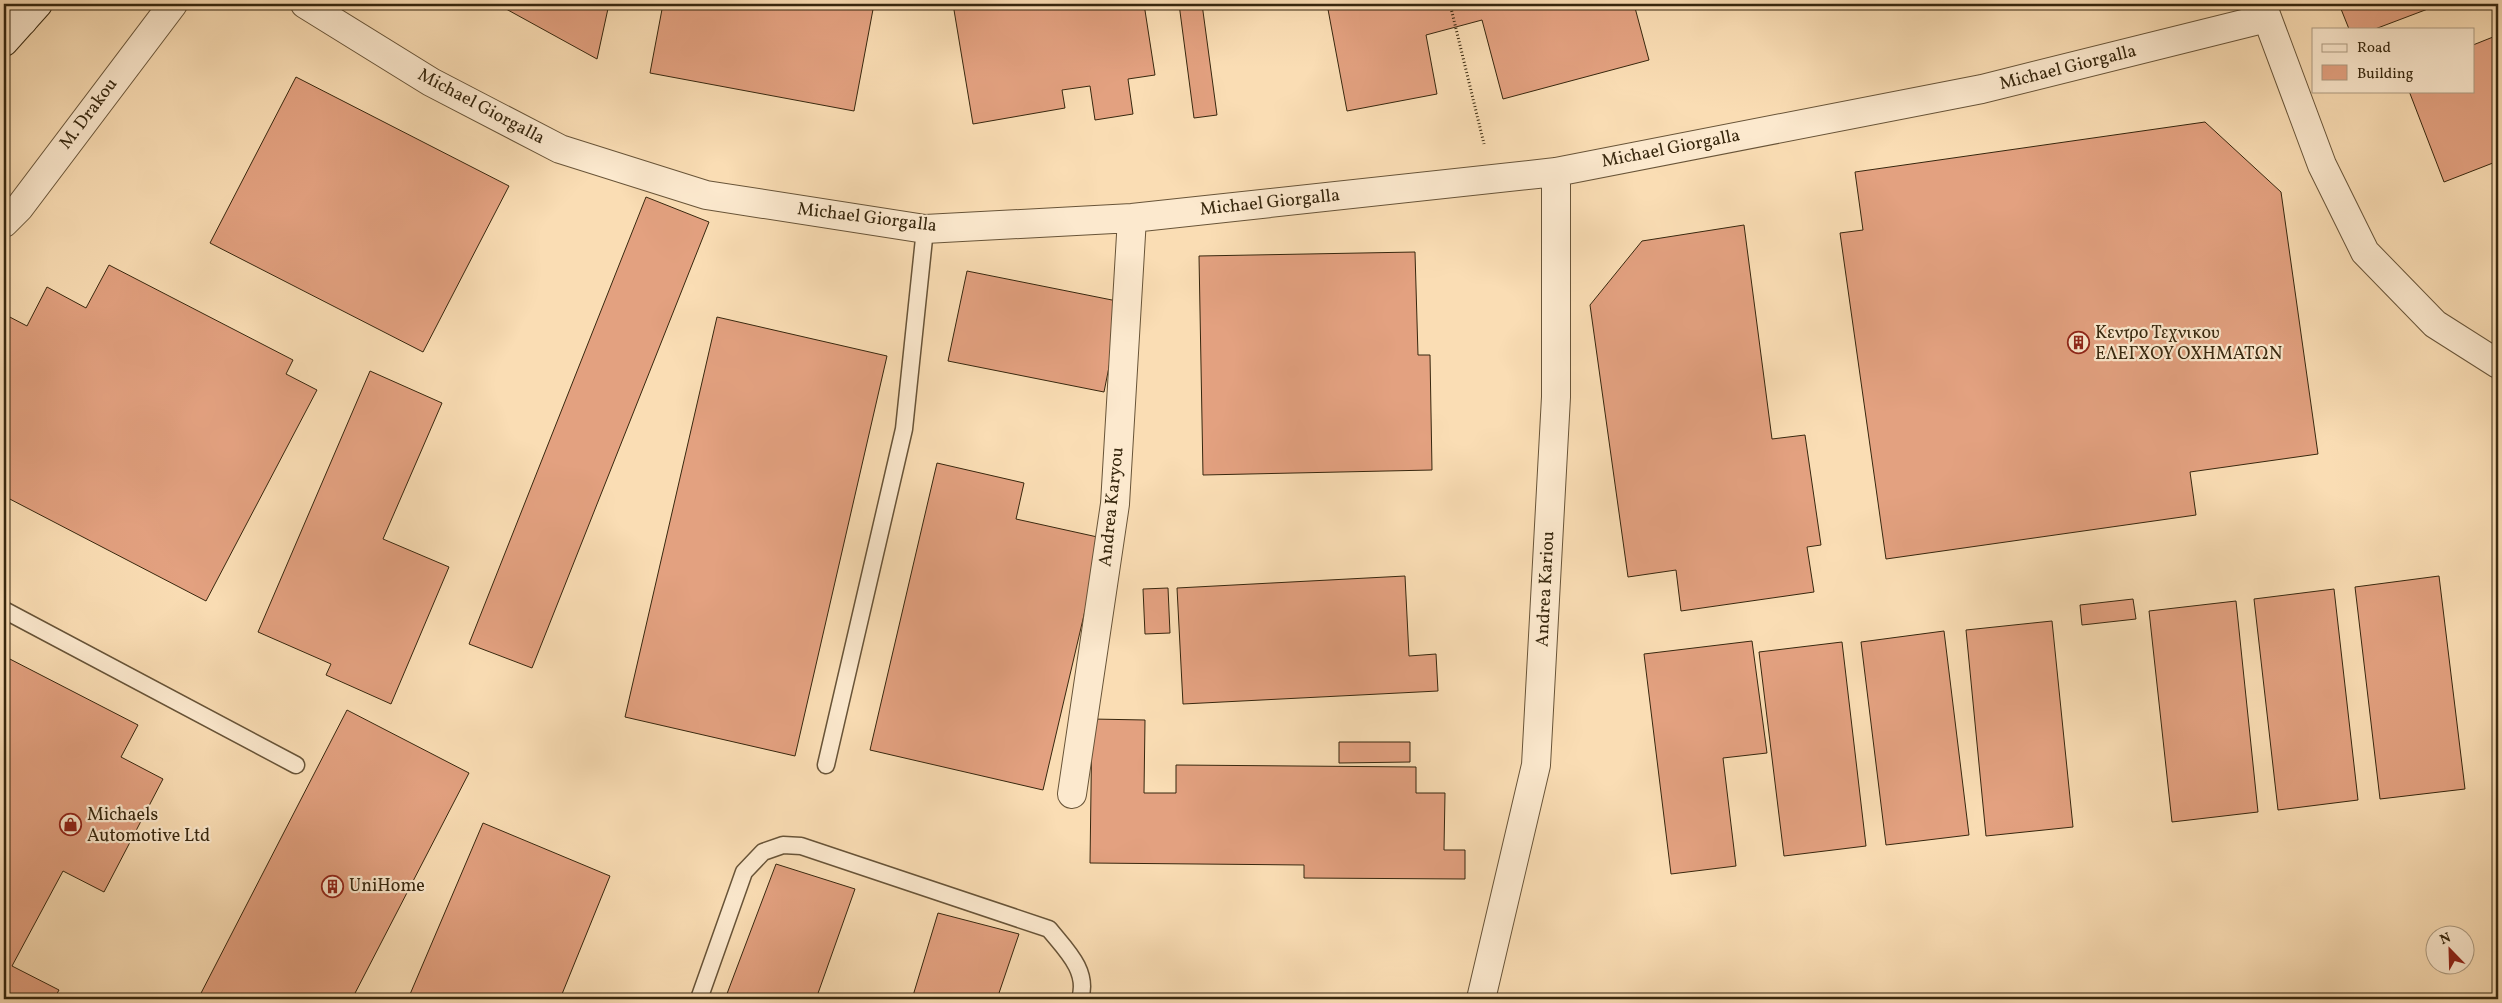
<svg xmlns="http://www.w3.org/2000/svg" width="2502" height="1003" viewBox="0 0 2502 1003" font-family="Vollkorn,serif">
<style>
.building{fill:#e3a180;stroke:#37270e}
.lines{fill:none;stroke-linecap:round;stroke-linejoin:round}
.service-casing{stroke:#685438;stroke-width:19}
.minor-casing{stroke:#685438;stroke-width:30}
.secondary-casing{stroke:#37270e;stroke-width:30}
.path{stroke:#37270e;stroke-width:3;stroke-dasharray:1 2.5;stroke-linecap:butt}
.service{stroke:#fce9ce;stroke-width:16}
.minor{stroke:#fce9ce;stroke-width:28}
.secondary{stroke:#fce9ce;stroke-width:28}
.labels{text-anchor:middle;dominant-baseline:central;stroke-width:4.5;stroke-linejoin:round;paint-order:stroke}
.street-label{font-size:18px;fill:#37270e;stroke:#fce9ce}
.poi-label{font-size:18px;fill:#37270e;stroke:#fce9ce;text-anchor:start}
</style>
<rect width="100%" height="100%" fill="#faddb4"/>
<filter id="stains"><feTurbulence type="fractalNoise" baseFrequency=".004" numOctaves="4"/><feColorMatrix values="0 0 0 0 .2 0 0 0 0 .09 0 0 0 0 .02 0 0 0 .5 -.17"/></filter>
<radialGradient id="worn" r=".72"><stop offset=".6" stop-color="#630" stop-opacity="0"/><stop offset="1" stop-color="#630" stop-opacity=".3"/></radialGradient>
<path class="building" d="M497 4H609L597 59Z
M663 4H874L854 111 650 73Z
M953 4H1144L1155 75 1128 79 1133 114 1095 120 1090 86 1062 90 1065 108 973 124Z
M1179 4H1202L1217 115 1194 118Z
M1327 4H1634L1649 60 1503 99 1482 20 1426 35 1437 94 1347 111Z
M2339 4H2441L2375 29H2349Z
M2498 35V161L2444 182 2409 91H2473V45Z
M296 77 509 186 423 352 210 243Z
M2205 122 2281 192 2318 454 2190 472 2196 515 1886 559 1840 233 1863 230 1855 172Z
M646 197 709 222 532 668 469 644Z
M1744 225 1772 439 1805 435 1821 545 1807 547 1814 592 1681 611 1676 570 1628 577 1590 305 1642 241Z
M1415 252 1418 355H1430L1432 470 1203 475 1199 256Z
M109 265 293 360 286 374 317 390 206 601 4 496V466L8 459 4 457V314L27 326 47 287 86 308Z
M967 271 1122 302 1104 392 948 361Z
M717 317 887 356 795 756 625 717Z
M370 371 442 403 383 539 449 567 391 704 326 675 331 664 258 632Z
M937 463 1024 483 1016 519 1102 538 1043 790 870 750Z
M1405 576 1409 656 1436 654 1438 691 1183 704 1177 588Z
M2439 576 2465 789 2380 799 2355 587Z
M1168 588 1170 633 1145 634 1143 589Z
M2334 589 2358 800 2278 810 2254 599Z
M2133 599 2136 619 2082 625 2080 605Z
M2236 601 2258 812 2172 822 2149 611Z
M2052 621 2073 827 1986 836 1966 630Z
M1944 631 1969 835 1886 845 1861 642Z
M1752 641 1767 753 1723 758 1736 866 1671 874 1644 654Z
M1842 642 1866 846 1784 856 1759 652Z
M4 656 138 725 121 757 163 779 104 892 63 871 12 966 59 990 54 999H4Z
M347 710 469 773 352 999H198Z
M1092 719 1145 720 1144 793H1176V765L1416 767V793H1445L1444 850H1465V879L1304 878V865L1090 863Z
M1339 742H1410V762L1339 763Z
M483 823 610 876 560 999H408Z
M776 864 855 889 816 999H725Z
M938 913 1019 934 997 999H912Z"/>
<g class="lines">
<defs>
<path id="service" d="M4 610 296 765
M826 765 904 429 925 229
M699 999 744 872 763 852 783 845 801 846 1049 929C1066 950 1089 971 1080 999"/>
<path id="minor" d="M305 4 431 82 560 149 706 195 925 229 1132 218 1556 172 1982 89 2267 18
M2262 4 2322 165 2365 252 2435 324 2498 364
M4 6 23 21
M4 223 19 208 173 4
M1072 794 1115 504 1132 218
M1481 999 1536 765 1556 397V172"/>
<path id="secondary" d="M4 42 38 4"/>
</defs>
<use href="#service" class="service-casing"/>
<use href="#minor" class="minor-casing"/>
<use href="#secondary" class="secondary-casing"/>
<path class="path" d="M1450 4 1484 144"/>
<use href="#service" class="service"/>
<use href="#minor" class="minor"/>
<use href="#secondary" class="secondary"/>
</g>
<defs>
<symbol id="building-ring" viewBox="-11 -11 22 22"><circle r="9.5" fill="#fce9ce" stroke="#8f2418" stroke-width="1.5"/><path d="M-4-6H4V6H1V3H-1V6H-4ZM-2.5-4.3h1.7v1.8h-1.7ZM.8-4.3h1.7v1.8H.8ZM-2.5-1h1.7V.8h-1.7ZM.8-1h1.7V.8H.8Z" fill="#8f2418"/></symbol>
<symbol id="shop-ring" viewBox="-11 -11 22 22"><circle r="9.5" fill="#fce9ce" stroke="#8f2418" stroke-width="1.5"/><path d="M-5-2.5h2.3a2.7 3.5 0 0 1 5.4 0H5L5.5 6h-11ZM-1.5-2.5h3a1.5 2.3 0 0 0-3 0Z" fill="#8f2418"/></symbol>
</defs>
<g fill-rule="evenodd">
<use href="#building-ring" x="2066" y="330" width="25" height="25"/>
<use href="#shop-ring" x="58" y="812" width="25" height="25"/>
<use href="#building-ring" x="320" y="874" width="25" height="25"/>
</g>
<g class="labels">
<g class="street-label">
<text transform="translate(2068 68) rotate(-14)">Michael Giorgalla</text>
<text transform="translate(481 107) rotate(28)">Michael Giorgalla</text>
<text transform="translate(89 114) rotate(-53)">M. Drakou</text>
<text transform="translate(1671 149) rotate(-11)">Michael Giorgalla</text>
<text transform="translate(1270 203) rotate(-6)">Michael Giorgalla</text>
<text transform="translate(867 218) rotate(7)">Michael Giorgalla</text>
<text transform="translate(1112 507) rotate(-84)">Andrea Karyou</text>
<text transform="translate(1546 589) rotate(-87)">Andrea Kariou</text>
</g>
<g class="poi-label">
<text x="2095" y="333">Κεντρο Τεχνικου<tspan x="2095" dy="21">ΕΛΕΓΧΟΥ ΟΧΗΜΑΤΩΝ</tspan></text>
<text x="87" y="815">Michaels<tspan x="87" dy="21">Automotive Ltd</tspan></text>
<text x="349" y="886">UniHome</text>
</g>
</g>
<rect width="2502" height="1003" fill="none" stroke="#faddb4" stroke-width="20"/>
<rect x="5" y="5" width="2492" height="993" fill="none" stroke="#37270e" stroke-width="2.5"/>
<rect x="10" y="10" width="2482" height="983" fill="none" stroke="#37270e"/>
<rect x="2312" y="28" width="162" height="65" fill="#fce9ce" stroke="#ad9b81"/>
<rect x="2322" y="44" width="25" height="8" fill="#fce9ce" stroke="#ad9b81"/>
<text x="2357" y="52" font-size="15" fill="#37270e">Road</text>
<rect x="2322" y="65" width="25" height="15" fill="#e3a180" stroke="#ad9b81"/>
<text x="2357" y="78" font-size="15" fill="#37270e">Building</text>
<g transform="translate(2450 950) rotate(337)"><circle r="24" fill="#fce9ce" stroke="#ad9b81"/>
<path d="M0-4L9 19L0 12L-9 19Z" fill="#8f2418"/>
<text y="-8" font-size="14" font-weight="bold" text-anchor="middle" fill="#37270e">N</text>
</g>
<rect width="100%" height="100%" filter="url(#stains)"/>
<rect width="100%" height="100%" fill="url(#worn)"/>
</svg>
